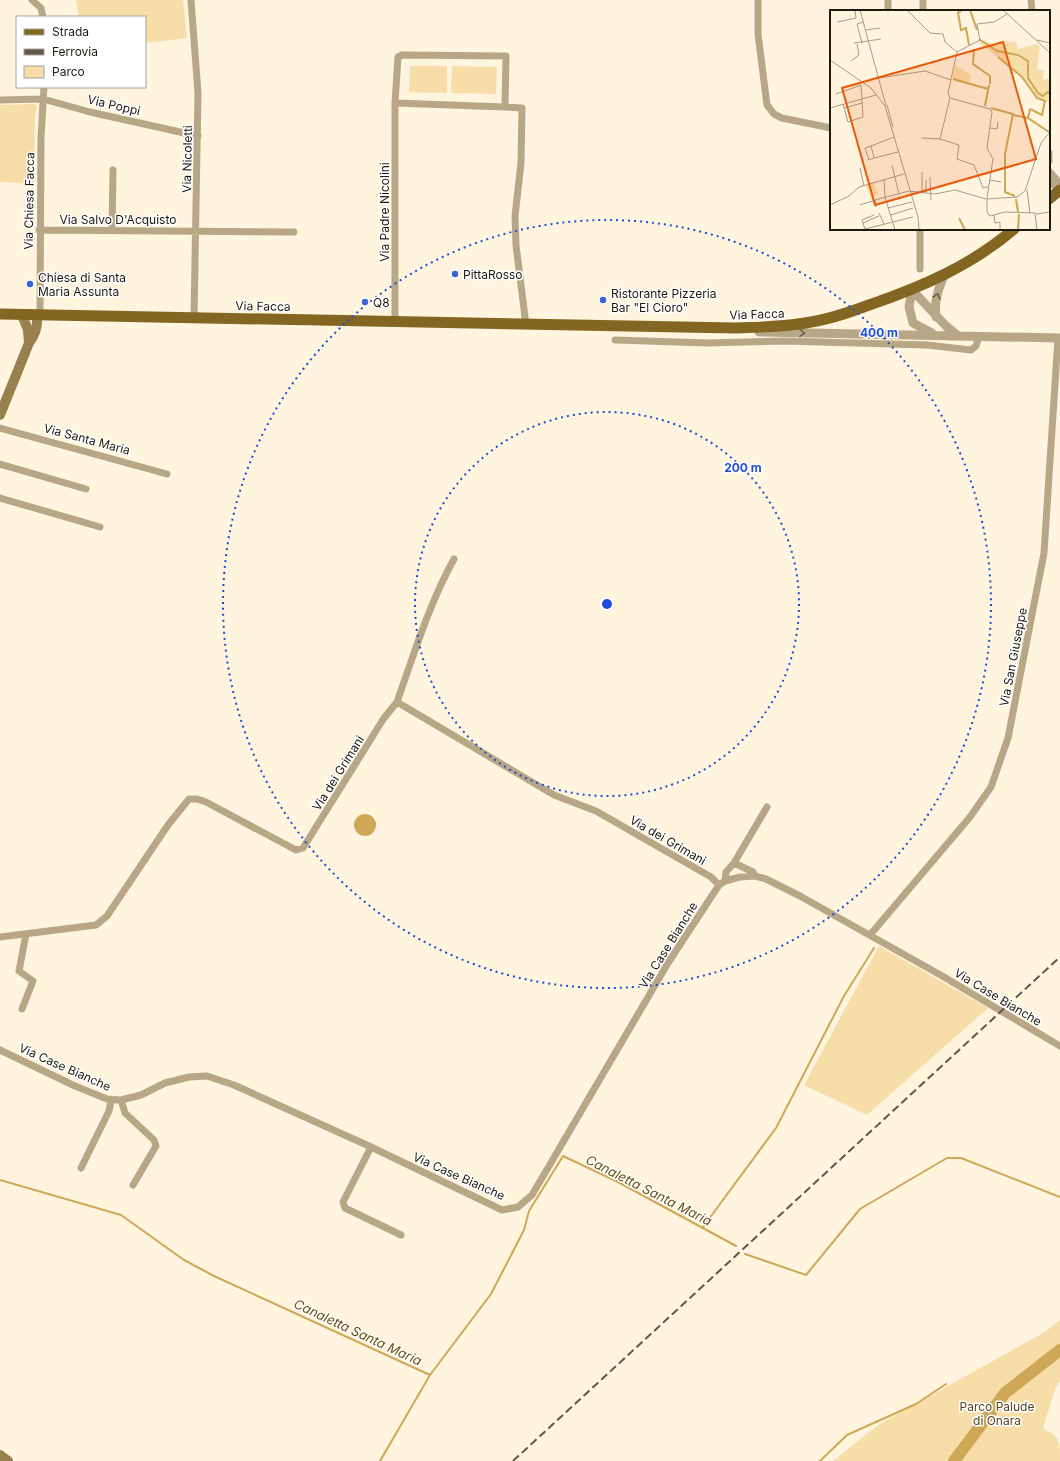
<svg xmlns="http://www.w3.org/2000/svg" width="1060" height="1461" viewBox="0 0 1060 1461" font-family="Inter,sans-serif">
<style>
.green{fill:#f7dda8}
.water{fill:#cea857}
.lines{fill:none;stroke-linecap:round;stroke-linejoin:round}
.stream{stroke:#cea857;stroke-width:2}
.river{stroke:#cea857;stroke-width:12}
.minor{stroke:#b8a786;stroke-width:7}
.tertiary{stroke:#b8a786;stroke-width:9}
.secondary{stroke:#99814f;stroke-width:10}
.primary{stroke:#836621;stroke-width:11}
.rail{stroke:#5e574a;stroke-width:2;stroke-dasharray:8 4;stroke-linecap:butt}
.oneway{stroke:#6b604a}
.ring{fill:none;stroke:#1d4ed8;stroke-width:2;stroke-dasharray:2 4}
.poi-dot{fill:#3965d5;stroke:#fff;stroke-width:1.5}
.labels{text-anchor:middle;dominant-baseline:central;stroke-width:3;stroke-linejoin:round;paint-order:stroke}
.street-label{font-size:12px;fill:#1e190f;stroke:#fff}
.poi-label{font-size:12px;fill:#1e190f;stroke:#fff;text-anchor:start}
.park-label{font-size:12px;fill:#534320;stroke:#fff}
.water-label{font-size:13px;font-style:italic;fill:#695011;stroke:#fff}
.inset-river{fill:none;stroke:#cea857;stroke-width:2}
.inset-road{fill:none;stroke:#a59c8b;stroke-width:1}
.view{fill:#e8590c;fill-opacity:0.15;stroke:#e8590c;stroke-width:2}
.inset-edge{fill:none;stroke:#1e190f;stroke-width:2}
.centre{fill:#1d4ed8;stroke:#fff;stroke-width:2}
.ring-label{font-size:12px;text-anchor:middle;font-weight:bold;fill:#1d4ed8;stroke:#fff;stroke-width:3;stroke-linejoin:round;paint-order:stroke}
</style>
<rect width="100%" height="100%" fill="#fff4de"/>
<path class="green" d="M76 0H183L187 38 145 43V17H79Z
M410 66H447V93L409 92Z
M452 66 497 67 496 94 451 93Z
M34 104 37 106 35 116 34 184 0 182V105Z
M879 946 988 1008 867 1115 804 1085Z
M1060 1320V1381L1055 1389 1043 1428C1060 1438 1060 1439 1060 1461H833L878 1425 1045 1332Z"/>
<path class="water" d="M354 825a11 11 0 1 1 22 0a11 11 0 1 1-22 0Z"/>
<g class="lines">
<path class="stream" d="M0 1180 121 1215 184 1260 214 1276 430 1375 491 1294 524 1230 529 1211 563 1156 618 1182 736 1246
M703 1227 776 1128 844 996 874 948
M745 1254 806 1275 860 1209 947 1158H961L1060 1197
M380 1461 430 1375
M820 1461 847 1435 916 1404 946 1384"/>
<path class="river" d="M954 1461 1005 1393 1060 1350"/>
<path class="minor" d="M32 0 41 8 43 17
M191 0 198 93 194 318
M758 0V34L767 105 774 114 782 118 831 128
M888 0V11
M1031 0 1032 11
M923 11V0
M0 100 43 99 90 112 198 136
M395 103 505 107 506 56 402 55 398 57 395 103V322
M505 107 522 108 521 163 515 216 516 245 526 325
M1049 153V161
M1049 171 1058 181 1060 188
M1049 181 1060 190
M39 230 294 232
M112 230 113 170
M920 269V229
M40 315 41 138 44 87
M615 340 708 343 785 341 927 345 971 350 976 346 979 336
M0 428 167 474
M0 464 86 489
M0 498 100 527
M397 702C414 654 429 604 454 559
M734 863 767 807
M725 881 726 872 734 863 753 872 755 876
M870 935 970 817 991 787 1008 738 1044 553 1058 338
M0 937 96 925 107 916 168 825 189 799H197L206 802 296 850 303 848 384 718 397 702 554 795 596 811 711 877 719 885
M22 1009 33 981 19 971 26 934
M0 1050 75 1086 107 1099 121 1100 141 1095 165 1083 189 1077 207 1076 234 1085 369 1146 502 1210 518 1207 532 1195 668 963 719 885 725 881 740 877 755 876 766 879 800 896 944 977 1060 1046
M121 1100 125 1113 154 1140 156 1146 133 1185
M371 1147 343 1202 345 1208 401 1235
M81 1168 109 1111 111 1100"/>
<path class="tertiary" d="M912 290 946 326 957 335
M912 290 909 307 913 323 932 333
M936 317C934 301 938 290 944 275
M759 332 1060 338"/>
<path class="secondary" d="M22 315 28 330 29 343
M0 415 29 343C36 334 38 326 37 315
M0 1455 8 1461"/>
<path class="primary" d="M1049 199 1060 190
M0 314 735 328C761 327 786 327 811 322 831 319 850 312 869 305 922 287 972 265 1014 229"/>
<path class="rail" d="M513 1461 1060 957"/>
</g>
<defs><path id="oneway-chevron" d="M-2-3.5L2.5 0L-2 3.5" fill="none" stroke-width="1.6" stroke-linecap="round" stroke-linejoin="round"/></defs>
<g class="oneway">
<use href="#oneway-chevron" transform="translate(937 296) rotate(-76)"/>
<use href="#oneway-chevron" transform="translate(802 333) rotate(1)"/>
</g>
<g class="ring">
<circle cx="607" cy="604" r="192"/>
<circle cx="607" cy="604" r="384"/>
</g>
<g class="poi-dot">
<circle cx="455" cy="274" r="4"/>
<circle cx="30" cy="284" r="4"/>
<circle cx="603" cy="300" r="4"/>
<circle cx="365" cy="302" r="4"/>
</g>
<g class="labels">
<g class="street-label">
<text transform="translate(114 105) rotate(13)">Via Poppi</text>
<text transform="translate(187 159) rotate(-89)">Via Nicoletti</text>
<text transform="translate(29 201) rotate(-89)">Via Chiesa Facca</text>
<text transform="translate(384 212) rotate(-90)">Via Padre Nicolini</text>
<text x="118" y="219">Via Salvo D'Acquisto</text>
<text transform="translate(263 306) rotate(1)">Via Facca</text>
<text transform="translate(757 314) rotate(-2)">Via Facca</text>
<text transform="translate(87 439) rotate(15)">Via Santa Maria</text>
<text transform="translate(1013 657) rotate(-79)">Via San Giuseppe</text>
<text transform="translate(338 773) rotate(-58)">Via dei Grimani</text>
<text transform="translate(668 840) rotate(30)">Via dei Grimani</text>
<text transform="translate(668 945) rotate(-58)">Via Case Bianche</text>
<text transform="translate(998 997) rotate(31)">Via Case Bianche</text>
<text transform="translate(65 1067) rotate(24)">Via Case Bianche</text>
<text transform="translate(459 1176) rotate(24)">Via Case Bianche</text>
</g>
<g class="poi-label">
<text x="463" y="274">PittaRosso</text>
<text x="38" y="277">Chiesa di Santa<tspan x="38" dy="14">Maria Assunta</tspan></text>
<text x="611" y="293">Ristorante Pizzeria<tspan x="611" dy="14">Bar "El Cioro"</tspan></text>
<text x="373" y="302">Q8</text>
</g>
<g class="park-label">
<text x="997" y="1406">Parco Palude<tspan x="997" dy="14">di Onara</tspan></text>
</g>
<g class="water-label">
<text transform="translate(649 1190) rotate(27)">Canaletta Santa Maria</text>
<text transform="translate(358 1332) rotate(25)">Canaletta Santa Maria</text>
</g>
</g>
<g transform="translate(830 10)">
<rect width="220" height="220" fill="#fff4de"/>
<path d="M151 30 165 35H169L173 31 186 32 188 39 207 34 210 37 207 59 214 61 213 70 220 68V93L206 88 192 66 149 33ZM125 55 141 65 139 72 122 69ZM44 173 48 184 41 188 36 176Z" fill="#f7dda8"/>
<path class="inset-river" d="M132 0 128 3 131 20 136 18 139 35M140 0 147 20M149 29 167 41 188 45 198 51V68L208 83 213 86 218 82 220 84M144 39 143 54 160 66V74M168 47 192 67 207 88 215 91 212 105 200 99M123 69 158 79M155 96 159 75M161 98 183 104 175 144V182L185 186M200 99 198 108 219 122M183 105 198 108M186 189 188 202M129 208 135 220M188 220 189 204"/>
<path class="inset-road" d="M30 0 56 96M77 0 100 23 113 24 115 32 127 42M173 0 220 43M7 12 26 8 25 0M36 20 50 18M207 30 220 33M24 33 51 29M32 33 27 14 33 12M0 50 41 78 55 96 88 207 89 220M21 51 29 45 27 34M49 68 95 61 121 70M6 84 31 75M120 88 110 129 129 135 127 149 144 155 153 178 158 177M13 94 18 112 33 107 31 75M57 95 63 117M0 98 46 85M14 98 32 93M160 118 167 119 168 112M92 128 110 129M41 136 64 127M44 148 41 136 35 138 39 150 44 148 68 142M62 155 69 184M30 158 34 176M92 162V182M100 167 101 190M54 169 55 187 65 220M96 170V183M159 170 171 172M197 180 200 203M79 181 105 184 125 180 156 189 187 187 195 181 211 133 220 122M157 188 163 149 157 138 162 102 160 99 120 88 118 83 127 42 150 30 147 14 164 12 177 4M157 189V202L160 206 175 202 205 203 207 220M0 195 19 186 29 177 74 164M30 195 45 190M46 197 45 190 79 181M58 198 82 192M49 203 54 214M206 204 220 202M61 205 83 198M164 205 165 213 170 212V220M33 213 49 206M35 219 32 210 44 205M31 220 83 207"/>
<path class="view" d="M173 32 206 149 45 195 12 78Z"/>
<rect width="220" height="220" class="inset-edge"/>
</g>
<circle cx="607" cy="604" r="6" class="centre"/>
<g class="ring-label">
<text x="879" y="337">400 m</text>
<text x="743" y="472">200 m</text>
</g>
<rect x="16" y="16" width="130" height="72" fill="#ffffff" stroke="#a5a39f"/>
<rect x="24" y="29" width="20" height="6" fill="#836621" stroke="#a5a39f"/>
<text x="52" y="36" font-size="12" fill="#1e190f">Strada</text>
<rect x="24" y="49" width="20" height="6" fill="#5e574a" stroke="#a5a39f"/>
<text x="52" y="56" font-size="12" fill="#1e190f">Ferrovia</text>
<rect x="24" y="66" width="20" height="12" fill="#f7dda8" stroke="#a5a39f"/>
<text x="52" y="76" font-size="12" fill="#1e190f">Parco</text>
</svg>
